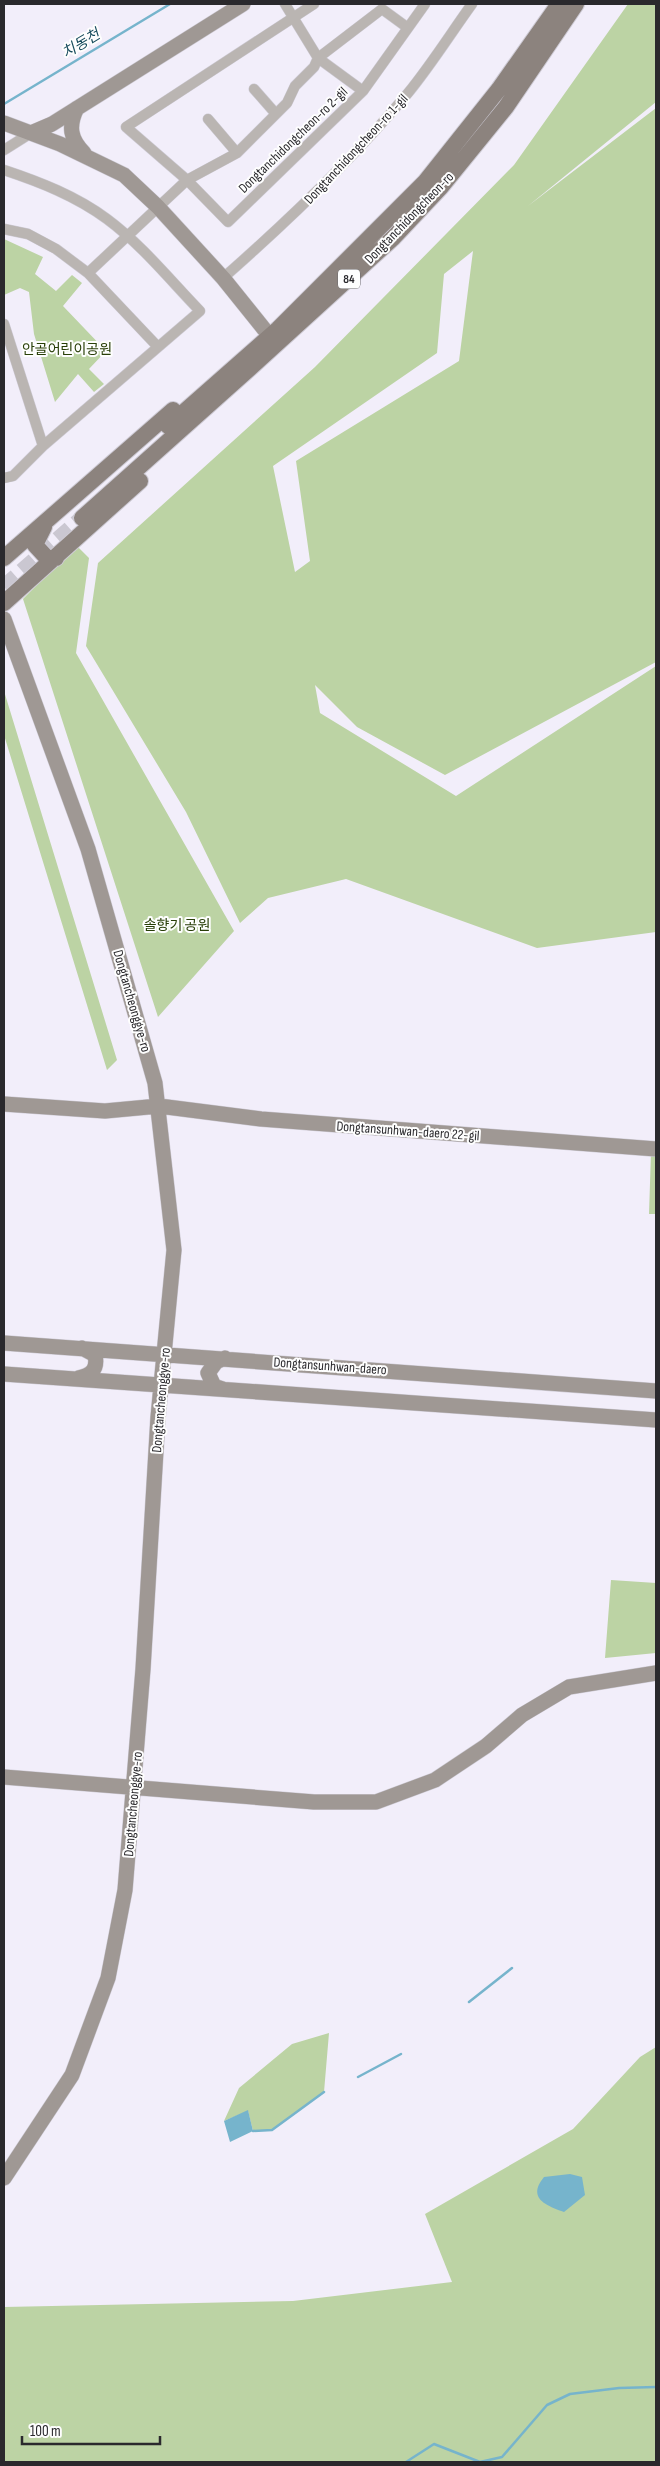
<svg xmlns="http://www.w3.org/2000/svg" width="660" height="2466" viewBox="0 0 660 2466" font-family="'Sofia Sans Condensed','Noto Sans KR',sans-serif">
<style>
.green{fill:#bcd3a4;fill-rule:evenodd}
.water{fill:#76b4cc}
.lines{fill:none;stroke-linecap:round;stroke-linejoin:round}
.stream{stroke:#76b4cc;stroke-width:2.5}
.primary-tunnel{stroke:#cac7d1;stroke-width:16;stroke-dasharray:16 8;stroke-linecap:butt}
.street-casing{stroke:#cecbd5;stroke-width:11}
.secondary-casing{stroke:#cecbd5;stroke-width:16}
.primary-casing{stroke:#cecbd5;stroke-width:18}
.street{stroke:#bab5b2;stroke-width:10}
.secondary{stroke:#9f9894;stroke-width:15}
.primary{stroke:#8c837e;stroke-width:16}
.labels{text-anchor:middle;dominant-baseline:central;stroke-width:4;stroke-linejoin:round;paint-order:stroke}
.shield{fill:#fefefe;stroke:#6a696c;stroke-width:1}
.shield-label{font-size:12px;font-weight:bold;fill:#2a292d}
.street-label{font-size:14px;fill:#2a292d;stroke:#fefefe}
.park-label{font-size:14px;fill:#283e07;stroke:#fefefe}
.water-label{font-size:15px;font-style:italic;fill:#184c5d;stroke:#fefefe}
</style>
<rect width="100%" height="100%" fill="#f2eefa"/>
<path class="green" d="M628 4H656V102L528 206 656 108V662L445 775 357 727 315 685 320 713 456 796 656 666V932L537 948 346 879 268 898 240 923 186 812 86 646 98 563 315 367 514 165ZM473 251 459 361 296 461 310 561 295 572 273 466 437 353 444 274Z
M4 239 43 257 35 274 56 291 72 275 82 283 63 306 106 351 89 369 104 384 94 392 78 374 55 402 34 334 29 292 20 288 4 295Z
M76 545 89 558 76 653 234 931 158 1017 23 599Z
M4 691 117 1060 107 1070 4 735Z
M651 1152H656V1214H649Z
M611 1580 656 1583V1653L605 1658Z
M329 2033 324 2092 272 2130 253 2131 248 2111 224 2121 239 2088 292 2044Z
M656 2047V2462H4V2307L293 2301 452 2282 425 2214 573 2129 640 2057Z"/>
<path class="water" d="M248 2110 253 2131 230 2142 224 2121Z
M570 2174 582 2177 585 2195 564 2212C545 2205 527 2198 544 2177Z"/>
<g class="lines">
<path class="stream" d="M4 104 170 4
M469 2002 512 1968
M358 2077 401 2054
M253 2131 272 2130 324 2092
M406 2462 434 2444 480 2462 502 2457 547 2405 570 2394 619 2388 656 2387"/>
<path class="primary-tunnel" d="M4 587 82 518"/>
<defs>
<path id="street" d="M285 4 318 58 363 91
M314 4 126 127 187 180 228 222 363 91 425 4
M254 89 276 114
M208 119 237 153
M4 150 31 133
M4 170C40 182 76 196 107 219 142 245 170 280 200 311L43 446 13 476 4 478
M4 229 28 234 56 249 88 273 158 347
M88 273 187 180 237 153 287 103 295 86 314 67 318 58 382 9 408 28
M223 278C289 220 352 160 408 93 431 65 451 33 472 4
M4 324 43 446"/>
<path id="secondary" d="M77 108C68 126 70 139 84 153
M4 123 60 144 124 175 158 207 223 278 264 329
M31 133 52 124 243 4
M4 619 88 849 155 1083 174 1250 158 1417 143 1669 125 1890 108 1978 72 2075 4 2178
M4 1104 105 1111 159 1106 261 1119 656 1149
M4 1343 656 1391
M4 1374 656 1420
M78 1378C92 1375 98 1369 95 1355L82 1348
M223 1389 214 1386 208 1373 216 1362 225 1358
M4 1777 314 1802H376L435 1780 486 1746 522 1715 569 1687 656 1673"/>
<path id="primary" d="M168 426 278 329 425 182 499 89 559 4
M82 518 249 369 393 238 441 187 506 107 576 4
M44 527 35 545 47 558H56
M4 558 173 410
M4 603 140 481"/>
</defs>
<use href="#street" class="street-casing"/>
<use href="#secondary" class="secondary-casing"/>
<use href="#primary" class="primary-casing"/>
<use href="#street" class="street"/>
<use href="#secondary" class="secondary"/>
<use href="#primary" class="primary"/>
</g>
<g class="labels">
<rect class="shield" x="338" y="269.5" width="22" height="19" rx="4"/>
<g class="shield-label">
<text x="349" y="279">84</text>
</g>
<g class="street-label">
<text transform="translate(293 140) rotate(-44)">Dongtanchidongcheon-ro 2-gil</text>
<text transform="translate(356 149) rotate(-47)">Dongtanchidongcheon-ro 1-gil</text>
<text transform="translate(409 218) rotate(-46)">Dongtanchidongcheon-ro</text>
<text transform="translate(132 1001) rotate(74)">Dongtancheonggye-ro</text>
<text transform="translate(408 1131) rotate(4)">Dongtansunhwan-daero 22-gil</text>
<text transform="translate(330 1366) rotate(4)">Dongtansunhwan-daero</text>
<text transform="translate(161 1400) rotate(-85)">Dongtancheonggye-ro</text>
<text transform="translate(133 1804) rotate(-85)">Dongtancheonggye-ro</text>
</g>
<g class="park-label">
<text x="67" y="349">안골어린이공원</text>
<text x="177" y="925">솔향기 공원</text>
</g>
<g class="water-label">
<text transform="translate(81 44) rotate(-31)">치동천</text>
</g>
</g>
<rect width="660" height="2466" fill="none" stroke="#2a292d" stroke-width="10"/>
<path d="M22 2436v8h138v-8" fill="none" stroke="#2a292d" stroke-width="2.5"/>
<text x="30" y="2436" font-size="15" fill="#2a292d" stroke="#fefefe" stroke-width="4" paint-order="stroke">100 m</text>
</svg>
